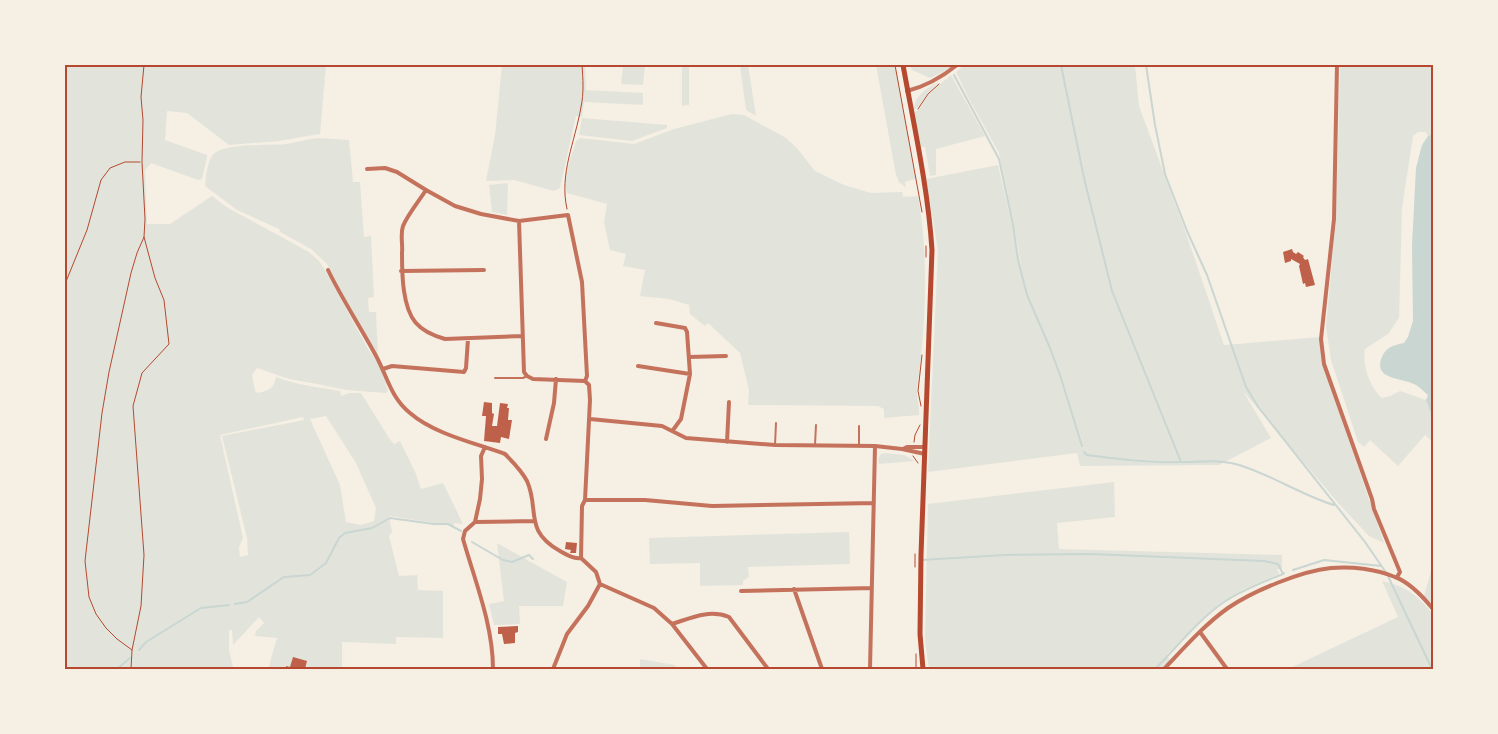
<svg xmlns="http://www.w3.org/2000/svg" width="1498" height="734" viewBox="0 0 1498 734" font-family="'IBM Plex Sans',sans-serif">
<style>
.green{fill:#e2e4dc;fill-rule:evenodd}
.water{fill:#c9d6d2}
.lines{fill:none;stroke-linecap:round;stroke-linejoin:round}
.stream{stroke:#c9d6d2;stroke-width:2}
.building{fill:#bf614a}
.path{stroke:#b5482f;stroke-width:1}
.service{stroke:#c5725c;stroke-width:2}
.minor{stroke:#c5725c;stroke-width:4}
.secondary{stroke:#b5482f;stroke-width:5}
.neatline{fill:none;stroke:#b5482f;stroke-width:2}
</style>
<rect width="100%" height="100%" fill="#f6efe4"/>
<path class="green" d="M65 65H326L320 134 279 141 229 145 187 113 167 111 165 140 207 155V157L202 179 198 180 151 163 145 170 147 224H170L212 196 228 208 309 252 319 261 325 270 368 349 380 366 388 391 386 393 346 390 317 384 289 379 257 368 252 375 255 391 258 393C269 390 274 389 276 377 296 385 318 387 340 391L341 396 349 393H361L389 438 394 444 400 441 416 474 421 489 443 483 463 524 454 523V526L389 516 392 532 389 536 399 576 417 575 418 590 443 591V638L396 637V644L342 642V669H268L277 638 255 636 256 631 264 623 259 617 233 645 232 630H229V650L233 667 238 669H65ZM326 416 356 463 376 508 374 521 361 525 346 522 340 485 310 419ZM303 417 304 420 222 436 247 538 248 555 240 557 239 547 243 538 220 435Z
M502 65H585L586 90 643 93V105L584 102 582 117 576 116 560 188 554 191 514 180 486 181 495 135Z
M623 65H645L643 85 621 84Z
M682 65H689V105L682 106Z
M740 65H748L756 116 746 110Z
M876 65H895L915 176V179L905 182 906 188 899 182 896 175Z
M910 65H953L943 72 930 78 912 70Z
M964 65H1135L1139 106 1186 233 1224 345 1320 337 1322 362 1384 543 1369 536 1339 504 1243 391 1271 438 1219 465 1080 466 1077 453 928 472 938 250 926 179 998 165 1022 268 999 153 969 99 956 72Z
M1340 65H1433V134L1428 136 1426 132H1418L1413 136 1402 208 1399 318 1388 334 1365 349C1362 365 1370 388 1382 398L1390 396 1400 391 1426 400 1433 419V442L1425 435 1398 466 1370 440 1364 447 1358 442 1331 360 1326 327 1336 218Z
M951 75 985 136 936 149V175L930 176 925 147H921L914 112C920 110 921 106 924 101 931 90 942 83 951 75Z
M938 82 925 97 920 105 914 110C914 96 927 88 938 82Z
M732 114 744 115 786 138 796 147 815 171 844 185 871 193 902 192 903 197 918 196C929 257 926 327 917 388 916 397 920 406 919 415L884 418V409L878 406 748 405 749 390 740 353 708 323 705 326 690 314 689 305 669 299 640 296 645 270 623 266 626 254 610 250 604 222 607 204 567 193C562 177 572 156 576 141L580 138 634 144 674 129Z
M582 118 667 125V128L632 141 579 135Z
M318 138 349 140 353 182H360L364 237 371 236 374 297 368 298 369 312H376L378 356 340 291 327 264 311 249 280 232 279 229 237 210 205 186C206 177 207 163 212 156 221 142 271 146 287 144 297 142 307 139 318 138Z
M508 183 507 215 492 212 489 185Z
M885 453 904 455 915 461 879 464 878 459 881 454Z
M1114 482 1115 517 1057 523 1059 549 1282 555V569H1277L1279 574 1242 590 1222 602 1167 654 1170 661 1161 669H929L925 641 928 504Z
M849 532 850 564 748 567 749 577 743 581V585L700 586V563L650 564 649 538Z
M497 543 567 582 563 606H519L520 624 494 625 489 604 504 601Z
M1433 569V605L1424 596 1431 571Z
M1382 581C1406 586 1417 595 1433 614V669H1288L1398 617Z
M640 659 675 665 676 669H640Z"/>
<path class="water" d="M1433 134V419L1426 400 1428 395C1424 392 1420 387 1416 385 1404 377 1372 381 1382 357 1386 347 1394 345 1404 343L1408 337 1413 321 1412 245 1416 168 1422 145 1428 136Z"/>
<g class="lines">
<path class="stream" d="M949 65 950 67
M1061 65 1084 178 1112 291 1181 462C1199 462 1221 459 1239 465 1272 475 1301 495 1334 505
M1146 65 1155 125 1165 174 1187 231 1207 275 1246 387 1259 408 1365 542 1387 574 1432 669
M954 75 999 159 1013 225 1018 260 1027 295 1050 348 1060 375 1082 446
M1084 452 1087 455C1118 459 1149 463 1180 462
M472 542 503 560 512 562 529 555 533 559
M921 560 1005 555 1090 554 1264 561 1278 564 1283 574 1284 573
M1293 570 1324 560 1381 566
M235 604 247 602 284 577 310 575 326 563 339 538 345 533 372 528 390 518 434 524H448L461 531
M139 650 146 642 201 608 229 605
M117 669 130 658
M1155 669C1177 647 1198 620 1224 602 1242 590 1263 582 1283 574"/>
</g>
<path class="building" d="M1292 249 1293 252 1296 254 1298 252 1304 256 1303 257 1305 260 1308 259 1315 285 1306 287 1305 283 1303 284 1299 266 1300 264 1291 259V261L1285 263 1283 252Z
M484 402 492 403V413L494 414 492 426H497L500 403 508 404 507 408H509L508 420H512L509 439 501 437 500 443 484 441 486 416H482Z
M566 542 577 543 576 553H570L571 550 565 549Z
M518 626V632L515 633V643L504 644 502 634H498V627Z
M293 657 307 661 305 669H286V666L290 667Z"/>
<g class="lines">
<path class="path" d="M895 65 922 212
M918 109 928 94 939 84
M567 209C559 174 575 142 581 107 584 93 583 79 582 65
M926 246V257
M65 284 87 230 101 180 110 168 125 162H140
M921 406 918 391 922 355
M914 442 915 435 920 425
M913 456 918 463
M915 567V554
M132 650 117 639 106 628 96 614 89 597 85 561 102 413 109 372 131 273 137 253 144 237 145 219 142 162 143 120 141 97 144 65
M916 654V669
M131 669 132 650 141 606 144 555 133 406 142 373 169 344 164 300 155 278 144 237"/>
<path class="service" d="M495 378H523L527 376
M775 445 776 423
M815 445 816 425
M859 445V426"/>
<path class="minor" d="M1337 65 1334 219 1321 339 1324 364 1372 499 1374 509 1400 572 1397 577
M907 91C927 86 942 77 957 65
M367 169 385 168 397 172 426 190 455 206 481 214 519 221 568 215 582 282 587 376 585 381 589 385 590 400 585 500 582 506 581 558 596 572 600 584
M426 190C419 201 408 214 403 226 400 235 403 244 402 253 402 266 402 278 404 291 408 319 417 331 445 339L522 336
M519 221 524 372 527 376 533 379 585 381
M328 270C342 299 360 326 375 354 387 375 390 397 410 413 434 434 475 443 505 454 513 462 522 471 527 481 540 510 523 530 560 551 567 555 573 559 581 558
M401 271 484 270
M656 323 685 328 687 332 690 374 681 419 673 430
M689 357 726 356
M638 366 690 374
M383 369 392 366 464 372 466 368 468 339
M590 419 662 426 686 438 775 445 875 446 902 449 925 454
M546 439 554 403 556 379
M727 442 729 402
M485 447 481 456 482 479 480 499 475 522 465 531 463 539C475 581 493 625 493 669
M903 449 907 447H925
M585 500H645L712 506 874 503
M475 522 534 521
M600 584 654 608 672 624 707 669
M794 589 822 669
M741 591 872 588
M672 624C691 618 709 609 729 617L768 669
M1200 632 1227 669
M351 669H354
M553 669 567 634 588 606 600 584
M870 669 875 446
M1164 669C1184 648 1204 625 1228 608 1253 591 1301 571 1331 568 1351 566 1376 569 1395 577 1409 582 1424 598 1433 609"/>
<path class="secondary" d="M903 65C914 126 928 188 932 250L921 555 920 634 923 669"/>
</g>
<rect width="1498" height="734" fill="none" stroke="#f6efe4" stroke-width="132"/>
<rect x="66" y="66" width="1366" height="602" class="neatline"/>
</svg>
